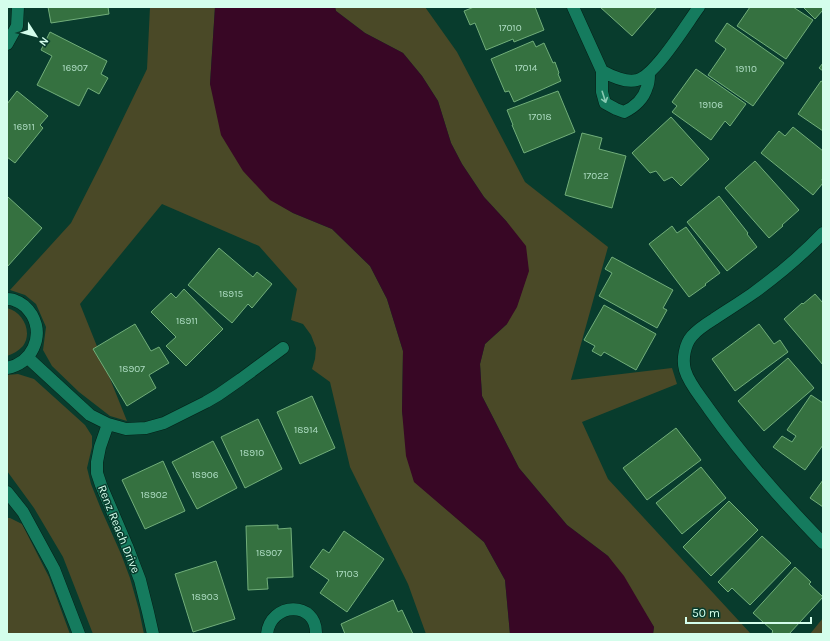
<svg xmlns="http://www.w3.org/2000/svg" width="830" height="641" viewBox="0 0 830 641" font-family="Karla,sans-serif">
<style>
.green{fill:#4a4927}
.water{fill:#380725}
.building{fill:#357140;stroke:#71ae7a}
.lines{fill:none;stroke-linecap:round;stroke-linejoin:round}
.minor-casing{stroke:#042017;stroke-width:13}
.tertiary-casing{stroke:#042017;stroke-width:13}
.minor{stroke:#157b5e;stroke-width:12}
.tertiary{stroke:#157b5e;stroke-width:12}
.oneway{stroke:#88cab3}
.labels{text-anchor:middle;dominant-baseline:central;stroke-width:3;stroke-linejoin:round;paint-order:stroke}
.number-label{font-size:10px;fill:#acdbc1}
.street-label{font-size:12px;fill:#d4feec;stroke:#083c2d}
</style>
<rect width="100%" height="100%" fill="#083c2d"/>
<path class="green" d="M150 7H215L210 84 270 199 293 213 332 229 370 266 387 299 403 351 402 411 414 481 484 542 505 580 510 634H426L408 584 350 467 330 382 312 369 315 359 316 348 311 335 303 324 291 320 297 289 259 246 162 204 80 304 127 421 110 416 79 392 52 366 43 350 46 327 36 304 25 295 10 290 71 223 102 162 147 69Z
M335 7H425L457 52 525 182 608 247 571 380 672 368 677 384 582 422 608 479 751 634H653L654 627 608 556 567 525 519 468 482 396 480 364 485 344 507 324V222L484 197 462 164 451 143 438 101 422 76 403 53 365 33 336 11Z
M7 308C23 312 33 332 23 346 18 351 13 354 7 356Z
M18 374 34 379 85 425 92 436V447L87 468 91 484 101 509 121 554 130 578 139 610 144 634H93L63 557 34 508 7 471V375Z
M7 518H10L22 524 49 577 70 634H7Z
M823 618V634H810Z"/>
<path class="water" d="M215 7H335L336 11 365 33 403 53 422 76 438 101 451 143 462 164 484 197 507 222 526 246 529 271 517 307 507 324 485 344 480 364 482 396 519 468 567 525 608 556 624 576 654 627 653 634H510L505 580 484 542 414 482 406 456 402 411 403 351 387 299 370 266 332 229 293 213 270 200 243 171 221 135 210 84Z"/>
<path class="building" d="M48 7H108L109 14 51 23Z
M474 7H535L544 30 514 42 513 39 486 50 475 23 470 25 464 11Z
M600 7H657L632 36Z
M750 7H793L813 20 786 59 737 26Z
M803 7H823V10L815 19Z
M727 23 784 63 753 106 708 75 726 49 715 41Z
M50 32 107 61 101 74 108 78 99 94 88 88 79 106 37 85 52 56 41 50Z
M533 41 536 47 544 43 553 63 555 62 559 73 558 74 561 81 514 102 509 91 505 92 491 59Z
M823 63V71L819 68Z
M696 69 746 104 730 126 725 121 711 140 672 112 677 106 672 102Z
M821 81 823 82V131L798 114Z
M17 91 48 116 40 125 43 128 15 163 7 157V104Z
M558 91 575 132 524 153 512 125H513L507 110Z
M671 117 709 159 681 186 672 177 664 181 656 171 650 173 632 153Z
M793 127 823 151V178L822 179 823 183 813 195 761 153 779 131 785 136Z
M582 133 602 138 599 149 626 156 612 208 565 195Z
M755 161 799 210 782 225 783 226 769 238 725 188Z
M719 196 748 233 747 234 757 247 727 271 687 222Z
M8 197 42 228 7 267V199Z
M672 226 677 233 686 227 720 273 705 284 706 285 689 297 649 244Z
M219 248 253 277 257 272 272 284 252 308 248 304 232 323 188 285Z
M612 257 673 290 663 308 667 310 657 328 599 296 612 273 605 269Z
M184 289 223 329 186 366 166 346 176 337 151 312 171 293 176 298Z
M815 294 823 303V365L784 319 802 303 803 304Z
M604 305 656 334 636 370 604 352 601 356 592 351 595 346 584 340Z
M135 324 151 351 159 347 169 363 149 375 156 388 127 406 93 349Z
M759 324 774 344 780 340 788 352 735 391 712 359Z
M788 358 814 388 764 431 738 401Z
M811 395 823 403V445L805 470 773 447 782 436 792 442 796 436 787 430Z
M312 396 335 448 300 464 277 412Z
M258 419 282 469 245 488 221 437Z
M676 428 701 460 647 500 623 468Z
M213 441 237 488 197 509 172 462Z
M163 461 185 511 145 529 122 480Z
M701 467 726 498 682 534 656 503Z
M823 480V507L810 498Z
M729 501 758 530 711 576 683 547Z
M278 525V529L291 528 293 577 267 578 268 589 248 590 246 526Z
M344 531 384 559 347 612 320 593 329 580 310 567 323 549 329 553Z
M762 536 791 563 750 605 732 588 728 592 718 582Z
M216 561 235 619 193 632 175 574Z
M795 567 811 582 809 584 823 597 789 634H773L772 632 773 631 753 613Z
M393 600 398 612 402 610 413 634H345L341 624Z"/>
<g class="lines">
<defs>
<path id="minor" d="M573 7 602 71V92L605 103 616 109 624 112C635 107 644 98 647 87 649 83 649 78 649 74
M7 44 17 26 18 7
M602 71C611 76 627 83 637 80 655 76 687 23 699 7
M823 233C802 255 777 276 752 294 739 303 726 311 714 319 706 324 698 329 692 336 685 344 682 359 685 370 689 384 701 397 709 409 743 457 782 501 823 543
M7 299C10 299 13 299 16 301 23 303 28 309 32 315 44 337 32 363 7 368
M27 357 90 415 108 424 126 429 146 428 164 423 206 402 218 395 241 379 283 348
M108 424 100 447 97 462V473L101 485 127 546 140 580 148 612 153 634
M267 634C270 602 317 600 316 634"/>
<path id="tertiary" d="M7 492 23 512 54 569 79 634"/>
</defs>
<use href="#minor" class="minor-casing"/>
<use href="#tertiary" class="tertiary-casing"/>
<use href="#minor" class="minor"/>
<use href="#tertiary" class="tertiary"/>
</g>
<defs><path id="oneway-shaft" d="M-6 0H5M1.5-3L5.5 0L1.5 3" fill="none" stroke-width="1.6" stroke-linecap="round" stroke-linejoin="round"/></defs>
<use class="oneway" href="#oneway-shaft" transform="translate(604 97) rotate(72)"/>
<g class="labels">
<g class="number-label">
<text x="510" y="28">17010</text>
<text x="75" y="68">16907</text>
<text x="526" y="68">17014</text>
<text x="746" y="69">19110</text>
<text x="711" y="105">19106</text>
<text x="540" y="117">17018</text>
<text x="24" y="127">16911</text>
<text x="596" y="176">17022</text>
<text x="231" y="294">18915</text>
<text x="187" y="321">18911</text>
<text x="132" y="369">18907</text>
<text x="306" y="430">18914</text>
<text x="252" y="453">18910</text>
<text x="205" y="475">18906</text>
<text x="154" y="495">18902</text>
<text x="269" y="553">18907</text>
<text x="347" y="574">17103</text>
<text x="205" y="597">18903</text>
</g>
<g class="street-label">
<text transform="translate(119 529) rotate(68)">Renz Reach Drive</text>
</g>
</g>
<rect width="830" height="641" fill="none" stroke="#d4feec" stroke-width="16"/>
<g transform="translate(36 36) rotate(126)" stroke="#083c2d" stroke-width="3" paint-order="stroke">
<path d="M0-3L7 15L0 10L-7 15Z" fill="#d4feec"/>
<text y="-6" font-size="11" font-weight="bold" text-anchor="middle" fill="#d4feec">N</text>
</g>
<path d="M686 617v6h125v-6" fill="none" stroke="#d4feec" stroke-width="2"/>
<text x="692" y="617" font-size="12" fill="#d4feec" stroke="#083c2d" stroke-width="3" paint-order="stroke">50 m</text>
</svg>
